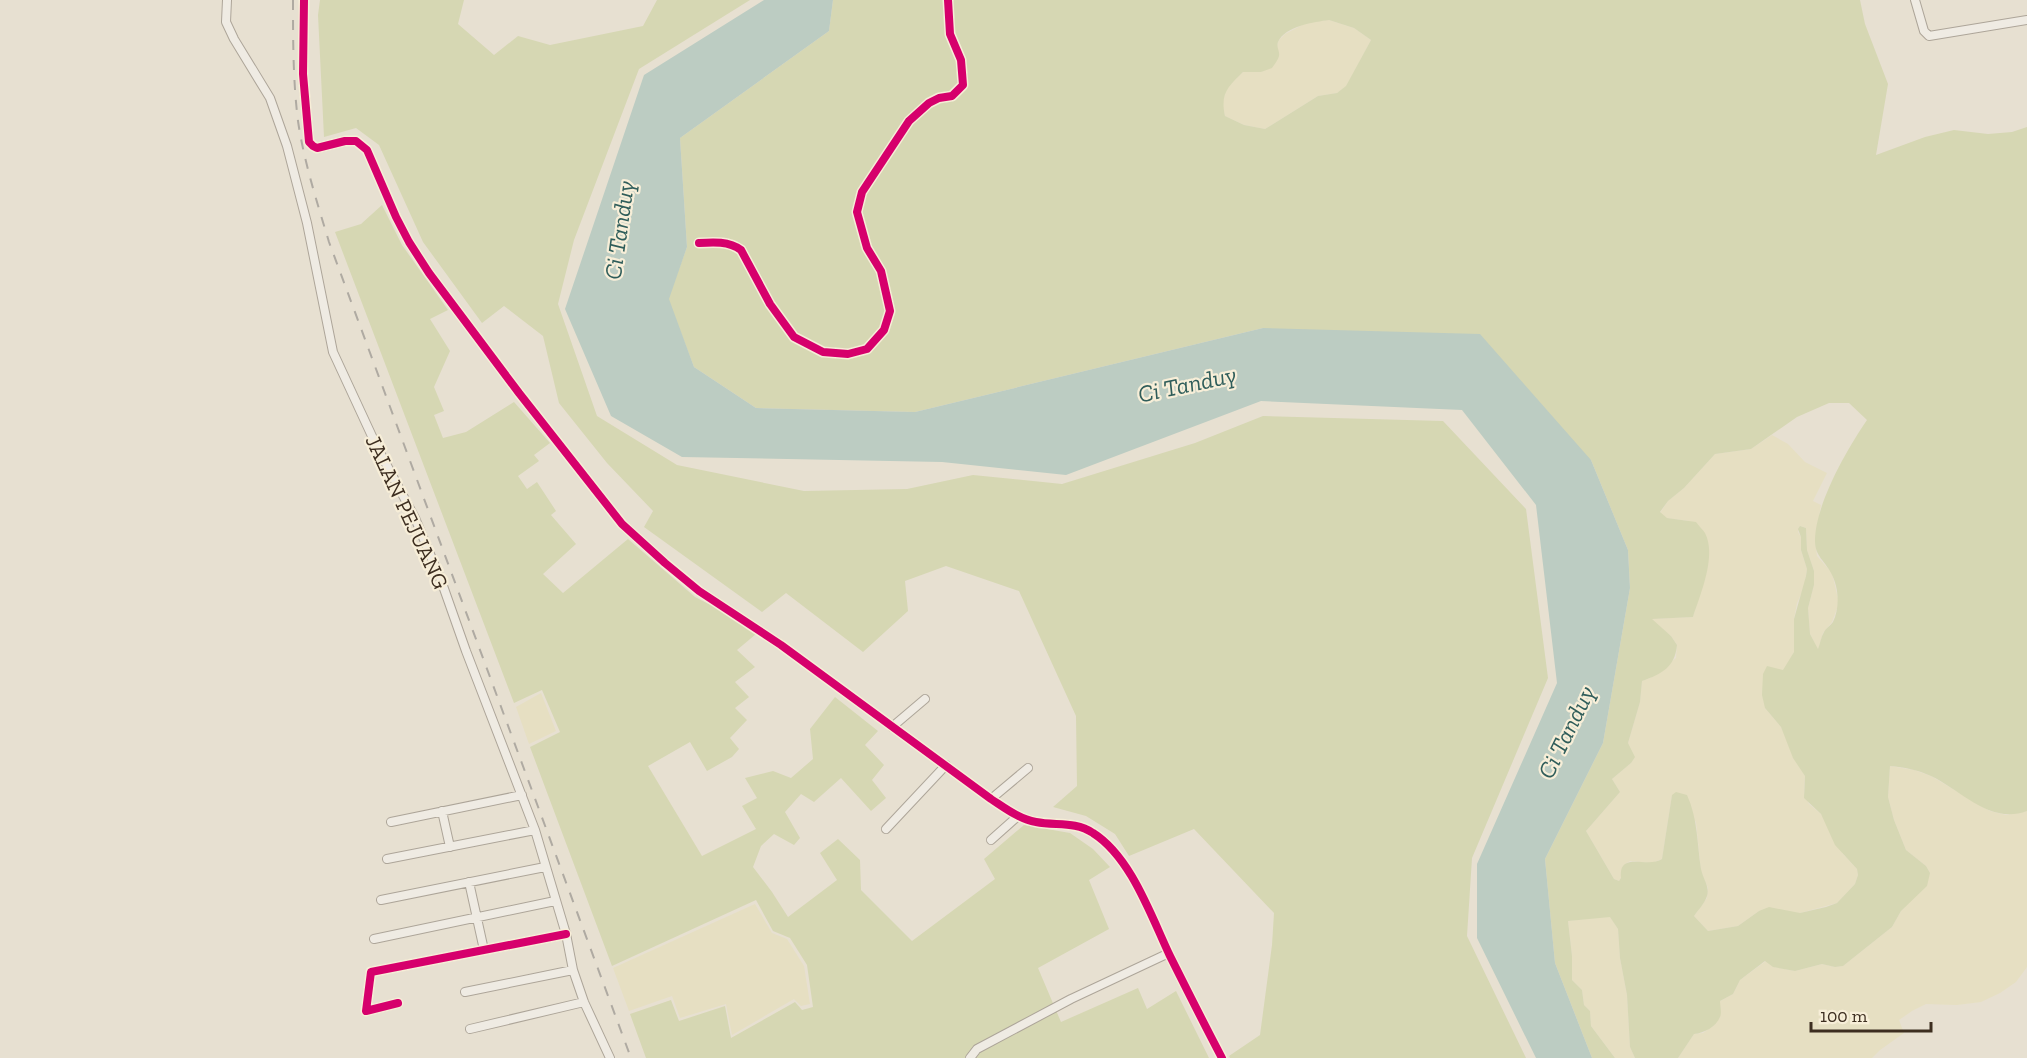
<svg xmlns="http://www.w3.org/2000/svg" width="2027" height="1058" viewBox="0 0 2027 1058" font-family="'Zilla Slab',serif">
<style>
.farmland{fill:#e6dfc2}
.green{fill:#d6d7b3;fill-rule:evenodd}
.water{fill:#bcccc2}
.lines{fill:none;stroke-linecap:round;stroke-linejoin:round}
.minor-casing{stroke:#ada599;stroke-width:10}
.minor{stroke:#efebe3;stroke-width:8}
.rail{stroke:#afaaa2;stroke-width:2;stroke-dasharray:10 10;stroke-linecap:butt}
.cycleway-casing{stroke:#f7eed8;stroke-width:11}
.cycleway{stroke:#d6006c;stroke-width:8}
.labels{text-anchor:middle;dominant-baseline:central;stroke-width:4.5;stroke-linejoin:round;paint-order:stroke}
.street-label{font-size:22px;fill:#3d2e20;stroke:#f7eed8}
.water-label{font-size:24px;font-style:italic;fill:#2f5d5a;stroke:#f7eed8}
</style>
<rect width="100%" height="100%" fill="#e7e0d1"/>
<path class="farmland" d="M1329 20 1354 28 1371 40 1346 87 1337 93 1318 96 1265 129 1244 125 1225 116 1222 103 1227 87 1243 72H1261L1279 55 1277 45 1279 40 1285 34 1308 22Z
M1772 435 1788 444 1805 462 1827 473 1813 501 1821 505 1815 541 1817 556 1832 573 1839 603 1832 622 1823 633 1818 650 1810 634 1808 608 1814 585V571L1807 550 1806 528 1800 526 1798 532 1801 537V550L1807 569 1804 588 1797 603 1794 619V652L1765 708 1781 727 1805 776 1804 793 1809 804 1821 814 1843 854 1857 869 1858 875 1855 884 1837 903 1800 913 1759 911 1738 926 1708 931 1694 916 1707 898 1708 888 1701 872 1696 822 1672 795 1662 859 1652 863 1630 861 1625 864 1621 878 1619 881 1614 879 1586 831 1620 792 1612 779 1631 763 1628 743 1640 702 1642 681 1650 678 1676 658 1677 645 1671 636 1651 619 1693 617 1707 569 1709 548 1689 521 1666 518 1660 513 1668 501 1684 488 1715 454 1751 449Z
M541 693 556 731 529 744 516 707Z
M1890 766 1914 770 1931 776 1990 811 2006 815 2027 811V967L2016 982 2000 993 1981 1002 1957 1005 1926 1004 1912 1011 1899 1020 1904 1033 1880 1050 1872 1058H1678L1694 1034 1703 1033 1713 1026 1720 1017V1001L1733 994 1740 980 1766 961 1774 967 1795 971 1822 964 1835 967 1843 966 1892 927 1901 911 1912 899 1930 873 1926 866 1906 850 1894 820 1888 797Z
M755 904 772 933 787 939 804 966 810 1004 801 1006 794 999 732 1035 726 1004 680 1018 672 996 629 1011 613 968Z
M1610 916 1618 929 1620 958 1627 995 1630 1047 1635 1058H1615L1591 1026 1590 1011 1584 1005 1582 990 1572 980V956L1568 921Z"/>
<path class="green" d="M320 0H464L458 24 494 55 518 36 550 45 643 26 657 0H750L639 69 574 240 558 304 597 416 677 465 804 491 907 489 973 475 1062 484 1195 443 1263 416 1443 421 1526 509 1548 678 1472 858 1467 936 1526 1058H1230L1229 1056 1260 1035 1272 945 1274 913 1194 829 1129 856 1115 834 1086 816 1053 807 1077 786 1076 716 1019 591 946 566 905 581 908 611 863 652 786 593 762 612 644 527 653 511 607 463 559 403 543 336 504 306 482 323 423 242 379 145 356 128 324 137 318 15Z
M833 0H1860L1865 24 1888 84 1876 155 1925 137 1954 130 1988 134 2012 132 2027 127V811C1990 825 1961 790 1931 776 1918 770 1904 767 1890 766L1888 797 1894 820 1906 850 1926 866 1930 873 1927 886 1901 911 1892 927 1843 966 1835 967 1822 964 1795 971 1773 967 1765 961 1740 980 1733 994 1720 1001C1720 1005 1722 1013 1720 1017 1716 1027 1704 1033 1694 1034L1678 1058H1635L1630 1047 1627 995 1620 958 1618 929 1610 917 1568 921 1572 956V980L1582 990 1584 1005 1590 1011 1591 1026 1615 1058H1592L1555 963 1545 859 1603 743 1630 588 1628 550 1591 460 1263 328 915 412 756 408 694 367 668 299 687 247 680 138 829 31ZM1329 20 1354 28 1371 40 1346 86 1337 93 1318 96 1265 129 1244 125 1225 116C1220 93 1228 87 1243 72H1261L1272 68C1274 65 1278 60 1279 56 1280 51 1276 47 1278 42 1285 26 1315 22 1329 20ZM1829 403H1849L1867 420C1847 449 1815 505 1815 541 1815 556 1825 561 1831 573 1839 587 1840 608 1833 622 1830 626 1826 628 1824 632 1821 637 1820 644 1818 649L1810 634 1808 608 1814 585V571L1807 550 1806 528 1800 526 1798 529 1801 537V550L1807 569 1806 576 1794 619V652L1783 670 1767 666 1763 674 1762 695 1765 708 1781 727 1793 758 1805 776 1804 798 1821 814 1835 845 1857 869 1858 875 1855 884 1837 903 1826 907 1800 913 1769 907 1759 911 1738 926 1708 931 1694 916C1698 910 1705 903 1707 896 1710 887 1703 879 1701 869 1697 844 1698 819 1687 795L1676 792 1672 795 1662 859C1648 869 1618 850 1621 878L1619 881 1614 879 1586 831 1620 792 1612 779 1631 763 1635 757 1628 743 1640 702 1642 681C1662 674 1675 667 1677 645L1671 636 1652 619 1693 617C1700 595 1717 556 1705 533 1703 530 1699 526 1696 522L1667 518 1660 512 1668 501 1684 488 1715 454 1751 449 1797 417Z
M382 205 402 245 448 310 430 319 450 351 434 387 444 411 434 415 443 438 466 432 514 402 550 443 534 455 539 461 518 476 527 489 537 482 556 511 551 515 576 544 543 574 563 593 628 539 695 597 728 614 756 634 737 650 755 667 735 682 749 697 735 708 747 720 730 738 739 749 732 757 707 771 690 742 648 766 702 856 756 829 742 806 757 798 745 778 773 771 791 778 813 759 810 729 835 697 878 731 865 745 884 765 872 780 886 798 871 811 841 778 814 802 801 794 785 812 800 838 794 845 774 834 761 846 753 867 772 892 788 917 837 880 820 853 838 839 860 860 861 890 912 941 995 879 984 859 1024 825 1070 833 1093 849 1110 867 1089 880 1109 929 1038 968 1061 1022 1138 988 1147 1009 1176 991 1209 1058H646L630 1014 671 1000 679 1021 725 1006 731 1038 795 1002 802 1010 813 1007 807 965 790 938 773 931 756 900 612 966 530 747 560 732 542 690 514 703 335 232 361 224Z"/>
<path class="water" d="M764 0H833L829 31 680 138 687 247 669 299 694 367 756 408 915 412 1263 328 1480 334 1591 460 1628 550 1630 588 1603 743 1545 859 1555 963 1592 1058H1536L1477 938V864L1557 683 1536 505 1462 410 1261 401 1066 475 942 462 682 457 611 416 565 309 644 75Z"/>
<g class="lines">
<defs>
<path id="minor" d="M227 0 226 22 234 39 270 98 287 146 307 223 333 352 377 447 415 518 442 583 466 651 535 830 566 934 573 970 584 1002 610 1058
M304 0 303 74 309 142 313 146 317 148 345 141H356L367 150 396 217 409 242 429 273 519 393 622 524 665 563 699 591 781 645 991 799C1005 808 1019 819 1036 822 1056 826 1075 821 1093 833 1131 857 1151 916 1170 956 1187 990 1204 1024 1222 1058
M1915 0 1924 31 1929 36 2027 20
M699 243C713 242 729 241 741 250L770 304 794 337 823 352 848 354 867 349 884 330 890 311 881 271 867 248 857 212 862 192 909 121 929 103 939 98 952 96 963 85 961 60 950 34 948 0
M892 727 925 699
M991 799 1028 768
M442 811 450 847
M391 822 522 795
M886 829 946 765
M991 840 1018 816
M387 859 535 830
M469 882 484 950
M381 900 545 867
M374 939 555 901
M465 992 573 970
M398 1003 366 1011 371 972 566 934
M470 1029 584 1002
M970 1058 977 1049 1071 999 1169 953"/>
</defs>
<use href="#minor" class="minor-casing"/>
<use href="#minor" class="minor"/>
<path class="rail" d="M293 0C293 40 293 81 298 121 304 162 317 202 329 242L631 1058"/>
<defs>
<path id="cycleway" d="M304 0 303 74 309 142 313 146 317 148 345 141H356L367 150 396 217 409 242 429 273 519 393 622 524 665 563 699 591 781 645 991 799C1005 808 1019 819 1036 822 1056 826 1075 821 1093 833 1131 857 1151 916 1170 956 1187 990 1204 1024 1222 1058
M699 243C713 242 729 241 741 250L770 304 794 337 823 352 848 354 867 349 884 330 890 311 881 271 867 248 857 212 862 192 909 121 929 103 939 98 952 96 963 85 961 60 950 34 948 0
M398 1003 366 1011 371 972 566 934"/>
</defs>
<use href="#cycleway" class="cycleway-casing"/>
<use href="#cycleway" class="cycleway"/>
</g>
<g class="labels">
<g class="street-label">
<text transform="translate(407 512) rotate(65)">JALAN PEJUANG</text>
</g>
<g class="water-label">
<text transform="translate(619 230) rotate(-82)">Ci Tanduy</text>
<text transform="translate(1187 384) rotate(-12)">Ci Tanduy</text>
<text transform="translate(1566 732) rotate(-64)">Ci Tanduy</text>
</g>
</g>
<path d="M1811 1022v9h120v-9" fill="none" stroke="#3d2e20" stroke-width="3"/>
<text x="1820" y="1022" font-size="18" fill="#3d2e20" stroke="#f7eed8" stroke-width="4.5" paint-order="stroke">100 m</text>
</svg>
